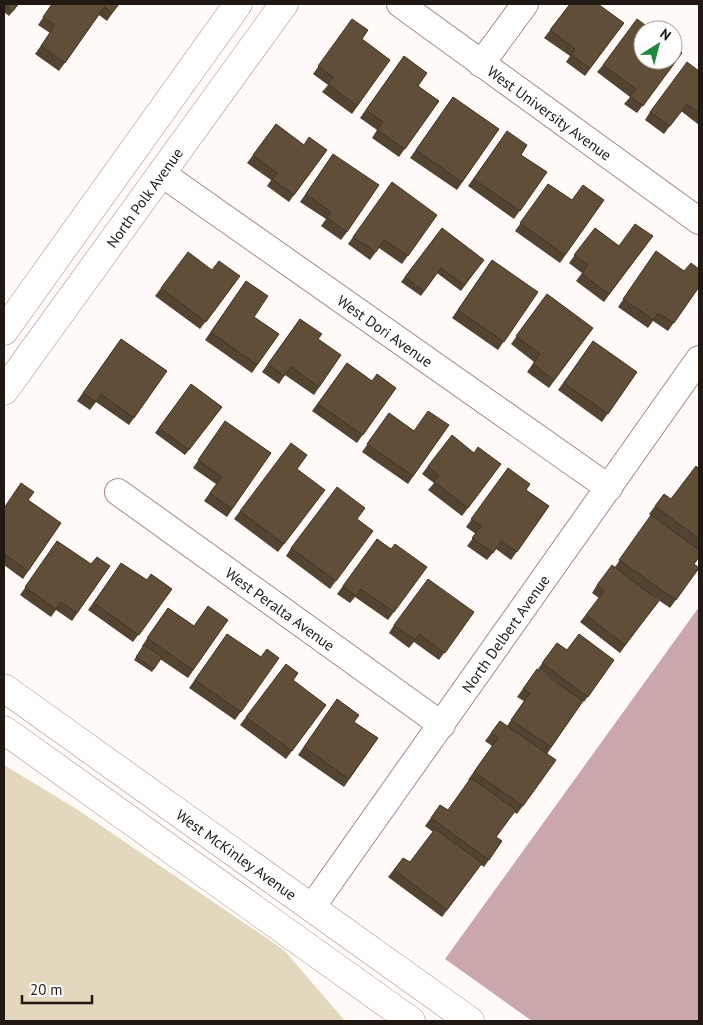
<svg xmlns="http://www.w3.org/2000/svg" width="703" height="1025" viewBox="0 0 703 1025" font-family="'PT Sans',sans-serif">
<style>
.green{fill:#e2d8bd}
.water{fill:#caa7ab}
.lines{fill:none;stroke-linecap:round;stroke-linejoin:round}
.minor-casing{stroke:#a28d81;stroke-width:28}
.secondary-casing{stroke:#a28d81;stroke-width:29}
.minor{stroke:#fff;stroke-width:26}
.secondary{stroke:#fff;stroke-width:28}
.wall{fill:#534331}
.building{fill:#614e39;stroke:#443728}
.labels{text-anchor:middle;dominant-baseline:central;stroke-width:5;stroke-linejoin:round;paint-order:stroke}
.street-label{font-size:15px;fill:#201813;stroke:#fff}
</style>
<rect width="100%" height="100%" fill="#fffaf7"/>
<path class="green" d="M4 765 75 808 284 950 345 1021H4Z"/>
<path class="water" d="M699 607V1021H532L445 959Z"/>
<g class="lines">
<defs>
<g id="minor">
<path id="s1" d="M400 4 699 221"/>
<path d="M481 64 525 4"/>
<path id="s2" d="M161 173 609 488"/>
<path id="s3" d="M118 492 442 725"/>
<path id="s4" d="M312 907 699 359"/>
</g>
<g id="secondary">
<path d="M4 331 238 4"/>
<path id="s5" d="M4 391 284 4"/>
<path id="s6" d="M4 688 470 1021"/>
<path d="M4 730 411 1021"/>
</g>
</defs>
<use href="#minor" class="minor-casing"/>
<use href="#secondary" class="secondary-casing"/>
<use href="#minor" class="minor"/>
<use href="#secondary" class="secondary"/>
</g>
<path class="wall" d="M4 4H19L9 16 4 12Z
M52 4H119L107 21 99 15 59 71 35 54 50 33 38 25Z
M570 4 624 23 585 76 566 62 570 56 544 38Z
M352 19 362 39 390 60 352 114 322 92 328 85 313 74Z
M404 56 418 86 439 101 399 157 372 138 377 130 360 118Z
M677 60 637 113 624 104 630 97 597 72 603 65Z
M699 71V125L681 111 664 134 645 120 650 112Z
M453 97 499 129 457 190 410 158Z
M276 124 304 145 327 150 289 202 267 186 271 180 247 163Z
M507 131 521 155 547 172 514 219 468 186Z
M333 154 347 232 341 240 321 226 326 219 300 202Z
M548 184 572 200H604L560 263 515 231Z
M437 215 402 264 379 248 370 260 348 244 353 237Z
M442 228 484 260 461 291 437 273 421 296 401 282Z
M595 228 619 246 647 244 604 302 576 281 582 273 569 263Z
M656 251 699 287 668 331 653 321 648 328 618 307Z
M492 260 538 292 498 350 452 318Z
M212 270 234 284 200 329 155 296 161 288Z
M246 281 254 317 279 334 252 373 205 340Z
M547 294 593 328 549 388 527 372 534 362 511 344Z
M300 319 318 339 341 355 314 395 285 375 279 384 262 372Z
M121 339 167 371 129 425 96 402 90 410 77 401Z
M593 341 637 372 602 422 558 390Z
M347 363 372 381 396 388 357 443 312 411Z
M191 384 222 407 185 455 155 433Z
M389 413 414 431 449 425 408 484 362 452Z
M225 421 271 453 227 517 204 501 216 484 193 468Z
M474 453 501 464 462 516 428 490 434 483 422 474 428 466Z
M508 468 526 490 549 506 511 560 496 549 487 560 467 546 476 534 466 527Z
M297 469 319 498 278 552 234 519 240 511Z
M699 469V557L694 564 699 568 670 608 651 595 653 608 620 653 580 622 599 598 592 593 597 585 615 567 651 515 654 517 649 514 655 506 671 499Z
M28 500 61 523 23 579 4 565V507Z
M357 519 373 531 330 589 286 556 291 548Z
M377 539 391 549 427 567 388 620 355 597 350 603 337 594Z
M57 541 91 564 110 566 72 621 56 610 51 617 20 595Z
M121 563 147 580 172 589 133 642 88 610Z
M168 608 194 626 228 620 188 678 160 659 152 672 134 660 143 647 142 646Z
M474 612 439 660 414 642 409 648 389 633 394 625Z
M227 634 261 657 279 658 235 720 189 688Z
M557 643 567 650 614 660 584 702 583 701 547 754 556 760 517 814 514 812 496 837 502 841 484 867 481 865 442 917 388 877 403 858 410 862 433 832 425 826 440 805 448 810 469 780H468L492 746 485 741 500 721 507 726 524 701 517 697 537 669 567 690 538 669Z
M298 673 293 681 326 705 286 759 240 725 246 717Z
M337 699 354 722 378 738 344 787 298 755Z"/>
<path class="building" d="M4 4H18L13 11Z
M52 4H119L112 13 104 7 65 63 41 46 55 25 43 17Z
M570 4H598L624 23 590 68 571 55 575 49 550 30Z
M352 19 368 30 362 39 390 60 357 106 328 84 333 77 318 66Z
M637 19 652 30H643V60H673V46L682 53 643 106 630 96 636 89 603 65Z
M404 56 427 73 418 86 439 101 405 149 377 130 383 122 366 110Z
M687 62 699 71V113L687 104 670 126 650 112Z
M453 97 499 129 462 182 416 150Z
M276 124 304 145 309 137 327 150 294 195 272 179 277 173 253 155Z
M507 131 527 145 521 155 547 172 520 211 474 179Z
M333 154 379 185 347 232 327 218 331 212 306 194Z
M392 182 437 215 408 256 384 240 376 252 353 237Z
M548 184 572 200 583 185 604 200 565 255 520 223Z
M635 224 653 236 609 294 582 274 588 265 574 255 595 228 619 246Z
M442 228 484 260 464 285 441 268 424 291 405 277Z
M656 251 684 271 691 263 699 269V287L674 323 658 313 654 320 623 299Z
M188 252 212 270 219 261 240 276 206 322 161 288Z
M492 260 538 292 504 342 458 310Z
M246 281 268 296 254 317 279 334 257 365 211 332Z
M547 294 593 328 554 380 533 364 540 354 516 336Z
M300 319 322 334 318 339 341 355 319 387 291 367 284 376 268 364Z
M121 339 167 371 134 418 101 394 96 402 83 393Z
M593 341 637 372 608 414 564 383Z
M347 363 372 381 377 374 396 388 363 435 318 404Z
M191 384 222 407 189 450 159 428Z
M428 411 449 425 413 476 367 444 389 413 414 431Z
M225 421 271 453 232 509 210 493 222 477 198 460Z
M452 435 474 453 478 447 501 464 468 508 434 482 439 475 428 466Z
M291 443 307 455 297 469 325 490 284 544 240 511Z
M696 466 699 469V539L655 506 664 494 671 499Z
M508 468 530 484 526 490 549 506 517 552 501 541 493 553 472 538 481 526 471 519Z
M21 483 34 492 28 500 61 523 28 571 4 554V555V508Z
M337 487 365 508 357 519 373 531 336 581 291 548Z
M651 515 699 550V557L694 564 699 568 676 600 619 560Z
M377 539 391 549 395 544 427 567 394 612 361 589 356 596 343 586Z
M57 541 91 564 97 557 110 566 77 613 61 602 56 609 25 587Z
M121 563 147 580 151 574 172 589 139 635 94 603Z
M612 565 659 601 625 645 586 615 604 591 597 585Z
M428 579 474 612 445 653 419 634 415 640 394 625Z
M208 606 228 620 193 670 147 638 168 608 194 626Z
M227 634 261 657 267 649 279 658 241 712 195 680Z
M579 634 614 660 588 697 542 663 557 643 567 650Z
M144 645 162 657 154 669 136 657Z
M286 664 298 673 293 680 326 705 292 751 246 717Z
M537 669 583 701 551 747 511 720 530 693 523 689Z
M337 699 359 715 354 722 378 738 349 779 304 747Z
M500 721 556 760 523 806 474 772 498 738 491 733Z
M471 778 516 810 496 837 502 841 489 860 431 818 440 805 448 810Z
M435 829 482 863 447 910 394 870 403 858 410 862Z"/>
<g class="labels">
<g class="street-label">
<text stroke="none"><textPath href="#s1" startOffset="185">West University Avenue</textPath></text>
<text stroke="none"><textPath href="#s5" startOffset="239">North Polk Avenue</textPath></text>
<text stroke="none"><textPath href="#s2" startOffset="274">West Dori Avenue</textPath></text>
<text stroke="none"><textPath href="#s3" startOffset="200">West Peralta Avenue</textPath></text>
<text stroke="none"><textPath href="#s4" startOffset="335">North Delbert Avenue</textPath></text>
<text stroke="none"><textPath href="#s6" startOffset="286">West McKinley Avenue</textPath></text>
</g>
</g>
<rect width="703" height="1025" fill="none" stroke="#201813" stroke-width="10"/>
<g transform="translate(658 45) rotate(36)"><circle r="24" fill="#ffffff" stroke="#a6a3a1"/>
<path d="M0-4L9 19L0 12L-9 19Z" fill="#21893f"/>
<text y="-8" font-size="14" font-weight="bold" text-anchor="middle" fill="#201813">N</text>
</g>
<path d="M22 995v8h70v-8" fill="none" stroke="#201813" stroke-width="2.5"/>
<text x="30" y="995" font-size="15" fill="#201813" stroke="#ffffff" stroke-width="4" paint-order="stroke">20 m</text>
</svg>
